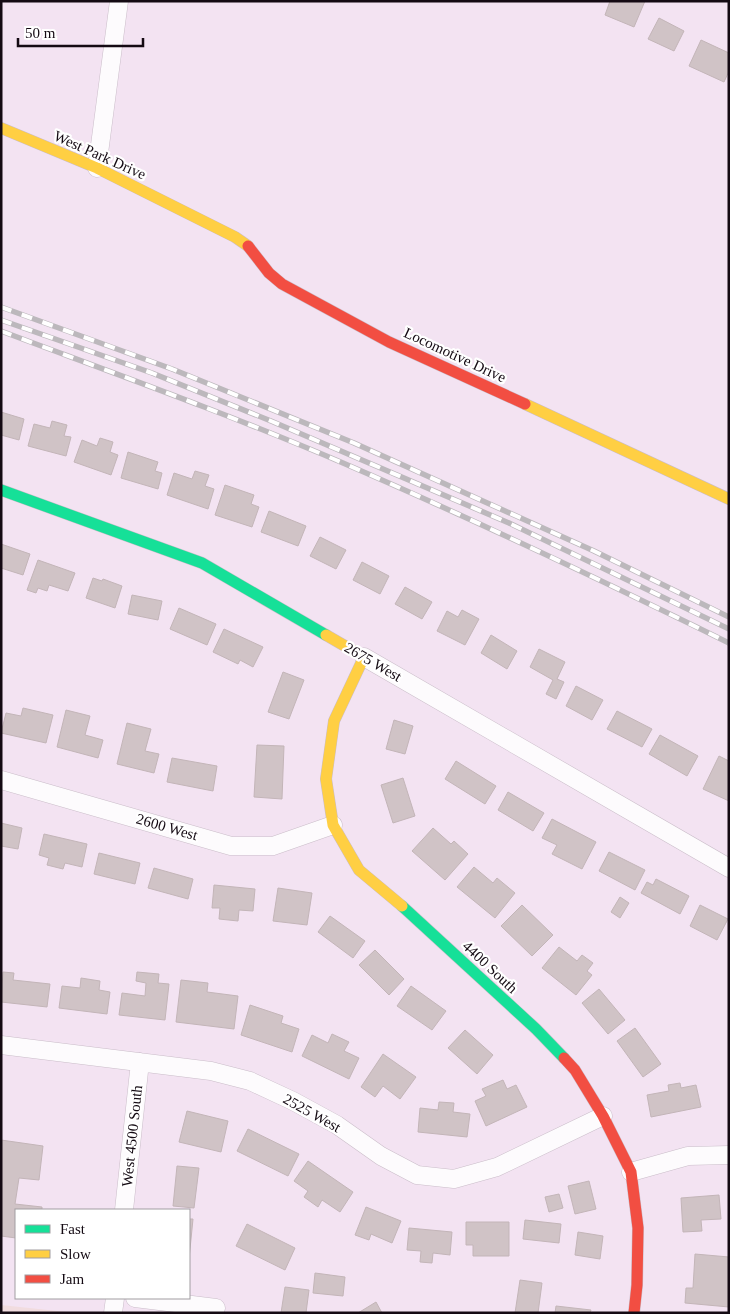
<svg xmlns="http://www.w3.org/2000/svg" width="730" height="1314" viewBox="0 0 730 1314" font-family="Georgia,serif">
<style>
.education{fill:#f1dcdf}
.building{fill:#d0c3c6;stroke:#c3b5b8}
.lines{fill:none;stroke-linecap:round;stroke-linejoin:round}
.street-casing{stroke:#cabdc9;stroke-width:19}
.fast-casing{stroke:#cabdc9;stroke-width:12}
.slow-casing{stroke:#cabdc9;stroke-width:12}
.jam-casing{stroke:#cabdc9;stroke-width:12}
.street{stroke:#fdfbfd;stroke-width:18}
.fast{stroke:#16e098;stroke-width:11}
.slow{stroke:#ffcf43;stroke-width:11}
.jam{stroke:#f24e42;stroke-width:11}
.rail-casing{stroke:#bcb8bc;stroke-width:5.5}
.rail{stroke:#fff;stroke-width:4;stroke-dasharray:11;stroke-linecap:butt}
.labels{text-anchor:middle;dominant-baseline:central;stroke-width:4.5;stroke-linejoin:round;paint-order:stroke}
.street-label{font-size:15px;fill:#140a13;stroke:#fff}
</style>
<rect width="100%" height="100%" fill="#f3e3f2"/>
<path class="education" d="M1 1305 76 1313H1Z"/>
<path class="building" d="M610 1H645L634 27 605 15Z
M659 18 684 31 674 51 648 39Z
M701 40 729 53V71L724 82 689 66Z
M1 412 24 419 19 440 1 435Z
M52 421 67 425 64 436 71 437 66 456 28 446 34 424 50 428Z
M100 438 113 442 110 452 118 455 111 475 74 462 82 440 97 446Z
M128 452 158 462 155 471 162 473 158 489 121 478Z
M195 471 209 475 205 486 214 489 208 509 167 495 174 473 192 479Z
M225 485 254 495 251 504 259 507 252 527 215 515Z
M269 511 306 526 298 546 261 532Z
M320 537 346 550 336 569 310 556Z
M1 544 30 554 23 575 1 568Z
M38 560 75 573 68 591 49 585 47 591 38 588 36 593 27 590Z
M362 562 389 576 380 594 353 580Z
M93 578 102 581 103 579 122 586 115 608 86 598Z
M405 587 432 602 422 619 395 604Z
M132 595 162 601 158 620 128 614Z
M179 608 216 624 207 645 170 629Z
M462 610 479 619 465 645 437 631 447 611 458 617Z
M224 629 263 647 253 667 240 660 238 664 213 652Z
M491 635 517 651 507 669 481 653Z
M539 649 565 662 557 679 564 682 556 699 546 694 553 680 530 667Z
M283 672 304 680 289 719 268 712Z
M576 686 603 700 592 720 566 706Z
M23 708 53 715 46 743 1 733 6 713 21 716Z
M66 710 90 716 85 735 103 740 98 758 57 747Z
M617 711 652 729 642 747 607 729Z
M394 720 413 726 405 754 386 749Z
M127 723 151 729 145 751 159 754 154 773 117 764Z
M660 735 698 756 687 776 649 754Z
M257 745 284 746 282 799 254 797Z
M719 756 729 761V801L703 789Z
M172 758 217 766 213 791 167 782Z
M456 761 496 786 485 804 445 779Z
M403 778 415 816 393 823 381 785Z
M508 792 544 813 533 831 498 810Z
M552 819 596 842 582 869 552 854 557 845 542 838Z
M1 823 22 828 18 849 1 846Z
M433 828 451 844 454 841 468 854 445 880 412 851Z
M44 834 87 844 82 867 65 863 63 869 47 865 49 858 39 855Z
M609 852 645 870 635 890 599 871Z
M99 853 140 863 135 884 94 874Z
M474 867 493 883 497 878 515 893 495 918 457 887Z
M154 868 193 879 188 899 148 888Z
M656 879 689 896 680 914 641 893 647 882 653 885Z
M214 885 255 889 253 911 239 910 238 921 219 919 220 908H212Z
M278 888 312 893 307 925 273 921Z
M620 897 629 903 620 918 611 912Z
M522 905 553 935 532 956 501 926Z
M700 905 728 919 717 940 690 926Z
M330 916 365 941 353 958 318 932Z
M559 947 577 961 582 955 593 963 587 971 592 975 576 995 542 968Z
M375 950 404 979 389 995 359 965Z
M3 972 14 973 13 980 50 984 47 1007 1 1002Z
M137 972 159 974 158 983 169 984 165 1020 119 1015 122 993 145 996 146 983 136 981Z
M81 978 100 981 99 990 110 992 107 1014 59 1008 62 986 80 988Z
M181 980 208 983 207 992 238 996 234 1029 176 1022Z
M411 986 446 1011 432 1030 397 1006Z
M599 989 625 1020 608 1034 582 1003Z
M250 1005 283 1016 281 1023 299 1029 292 1052 241 1035Z
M635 1028 661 1064 643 1077 617 1041Z
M465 1030 493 1055 477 1074 448 1048Z
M332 1034 349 1042 344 1051 359 1058 349 1079 302 1056 312 1035 328 1043Z
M383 1054 416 1077 400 1099 383 1086 375 1097 361 1087Z
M503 1080 507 1089 516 1085 527 1107 486 1126 475 1101 486 1096 482 1089Z
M680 1083 681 1088 696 1085 701 1107 651 1117 647 1095 669 1091 668 1085Z
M439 1102 454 1103 453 1112 470 1114 467 1137 418 1132 420 1108 438 1110Z
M187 1111 228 1121 221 1152 179 1142Z
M248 1129 299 1154 288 1176 237 1151Z
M1 1140 43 1146 39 1180 19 1178 15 1204 42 1207V1210H16V1238L1 1236Z
M308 1161 353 1192 340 1212 322 1200 318 1207 304 1197 308 1191 294 1181Z
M177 1166 199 1168 194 1208 173 1206Z
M589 1181 596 1209 575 1214 568 1186Z
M559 1194 563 1208 549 1212 545 1197Z
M719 1195 721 1219 701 1220 702 1231 683 1232 681 1198Z
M366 1207 401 1221 392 1243 371 1234 369 1240 355 1235Z
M189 1219H193L189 1259Z
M525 1220 561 1224 559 1243 523 1239Z
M466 1222H509V1256H473V1245H466Z
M247 1224 295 1248 285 1270 236 1246Z
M409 1228 452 1232 450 1255 433 1253 432 1263 420 1262 421 1251 407 1250Z
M578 1232 603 1236 600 1259 575 1255Z
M695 1254 729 1257V1307L685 1303 686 1288H693Z
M315 1273 345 1277 343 1296 313 1293Z
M520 1280 542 1283 538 1313H515Z
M285 1287 309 1290 306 1313H281Z
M376 1302 382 1313H358Z
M556 1306 591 1310 590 1313H555Z"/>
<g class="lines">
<defs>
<path id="street" d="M97 168 119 1
M364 657 729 868
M1 780 231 846H273L333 825
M1 1045 211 1071 250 1081 293 1101 337 1125 381 1156 417 1175 454 1179 497 1167 603 1116
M631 1172 688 1156 729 1155
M124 1210 140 1062
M135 1298 216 1308
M113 1313 115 1298"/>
<path id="fast" d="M1 490 202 563 326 635
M402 906 536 1029 564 1058"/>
<path id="slow" d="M1 128 97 168 235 237 248 246
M525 404 729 499
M326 635 364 657 334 721 326 779 333 825 359 870 402 906"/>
<path id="jam" d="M248 246 269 273 282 284 389 342 525 404
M564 1058 575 1070 603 1116 631 1172 638 1228 637 1285 634 1313"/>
</defs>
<use href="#street" class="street-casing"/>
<use href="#fast" class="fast-casing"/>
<use href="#slow" class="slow-casing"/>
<use href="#jam" class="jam-casing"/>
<use href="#street" class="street"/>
<use href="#fast" class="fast"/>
<use href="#slow" class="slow"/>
<use href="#jam" class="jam"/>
<defs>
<path id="rail" d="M1 307 172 369 354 443 594 551 729 617
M1 320 152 373 271 421 509 523 729 629
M1 331C116 374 231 415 343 463 473 519 601 580 729 643"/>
</defs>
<use href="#rail" class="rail-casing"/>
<use href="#rail" class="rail"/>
</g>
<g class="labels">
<g class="street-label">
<text transform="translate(100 155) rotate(24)">West Park Drive</text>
<text transform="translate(455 355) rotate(25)">Locomotive Drive</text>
<text transform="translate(373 662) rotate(30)">2675 West</text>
<text transform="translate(167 827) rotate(16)">2600 West</text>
<text transform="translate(490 967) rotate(43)">4400 South</text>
<text transform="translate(312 1113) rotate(29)">2525 West</text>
<text transform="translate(132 1136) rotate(-84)">West 4500 South</text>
</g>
</g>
<rect width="730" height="1314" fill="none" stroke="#140a13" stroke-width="5"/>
<rect x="15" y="1209" width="175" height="90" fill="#ffffff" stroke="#a19da1"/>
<rect x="25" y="1225" width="25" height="8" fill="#16e098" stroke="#a19da1"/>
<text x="60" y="1234" font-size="15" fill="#140a13">Fast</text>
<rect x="25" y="1250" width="25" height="8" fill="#ffcf43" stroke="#a19da1"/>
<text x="60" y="1259" font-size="15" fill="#140a13">Slow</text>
<rect x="25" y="1275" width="25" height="8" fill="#f24e42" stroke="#a19da1"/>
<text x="60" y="1284" font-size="15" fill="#140a13">Jam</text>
<path d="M18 38v8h125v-8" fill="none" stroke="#140a13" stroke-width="2.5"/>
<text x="25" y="38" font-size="15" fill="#140a13" stroke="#ffffff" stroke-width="4" paint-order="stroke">50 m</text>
</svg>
